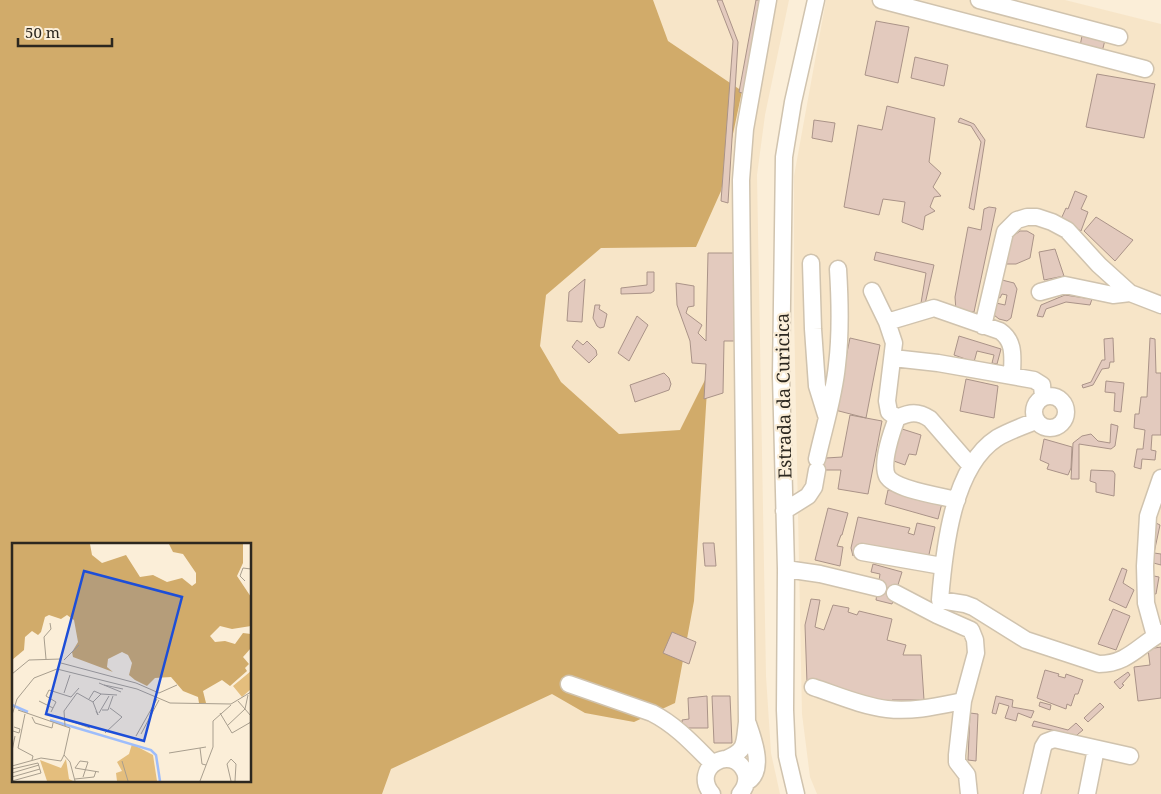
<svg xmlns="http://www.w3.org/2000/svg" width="1161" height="794" viewBox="0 0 1161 794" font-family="'Noto Serif',serif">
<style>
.built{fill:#f7e5c8}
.forest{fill:#d1ab6a;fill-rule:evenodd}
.building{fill:#e3cabe;stroke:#aa9388}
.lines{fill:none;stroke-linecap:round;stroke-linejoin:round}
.minor-casing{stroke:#d0c3ae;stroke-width:19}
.minor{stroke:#fff;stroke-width:16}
.labels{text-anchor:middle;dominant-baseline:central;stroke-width:4.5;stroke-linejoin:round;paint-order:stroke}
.street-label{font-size:18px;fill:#2c271f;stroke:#fbeed8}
.inset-river{fill:none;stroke:#9ebdfb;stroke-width:2.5}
.inset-road{fill:none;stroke:#a89e8e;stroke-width:1}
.view{fill:#1d4ed8;fill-opacity:0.15;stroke:#1d4ed8;stroke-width:2.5}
.inset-edge{fill:none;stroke:#2c271f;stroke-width:2.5}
</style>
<rect width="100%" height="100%" fill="#fbeed8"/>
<path class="built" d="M629 0H789L765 115 757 175 766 676 771 753 780 794H356L554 399 525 322 653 46Z
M826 0H1065L1161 24V794H817L810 777 802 714 794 312V176Z"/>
<path class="forest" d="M0 0H653L668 41 742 91 721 191 696 247 601 248 546 295 540 346 561 382 619 434 680 430 708 374 694 601 675 703 634 722 585 713 552 694 391 769 382 794H0ZM14 544H250V780H14Z"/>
<path class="building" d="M717 0H722L738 42 728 203 721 201 733 41Z
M756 0H763L745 94 739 92Z
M876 21 909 27 898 83 865 75Z
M1083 31 1106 36 1102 52 1080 46Z
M915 57 948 65 944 86 911 78Z
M1097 74 1155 84 1144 138 1086 127Z
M887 106 935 118 929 162 941 173 933 187 941 196 934 197 930 207 935 211 925 216 923 230 902 222 905 202 883 199 879 215 844 207 858 125 882 130Z
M960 118 974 124 985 140 974 210 969 208 981 142 971 126 958 122Z
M814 120 835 123 832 142 812 138Z
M1075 191 1087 196 1081 209 1088 212 1081 231 1061 219 1066 208 1068 209Z
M989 207 996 208 974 312 956 311 955 297 968 227 981 230 984 209Z
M1096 217 1133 240 1115 261 1084 231Z
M1020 231H1027L1034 235 1030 258 1016 264H1004L1010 238Z
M1055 249 1064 276 1044 280 1039 252Z
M876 252 934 265 925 304 921 303 926 273 874 260Z
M708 253H737V341H724L723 393 704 399 706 364 692 363 690 341 677 305 676 283 694 286V306L688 307 686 313 702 325 698 333 706 341Z
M647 272H654V291L651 293 621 294V288L647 285Z
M585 279 582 322 567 321 569 292Z
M1002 280 1014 283 1017 289 1011 318 1007 321 999 319 994 315 996 303 1005 305 1007 295 1002 294 1000 298 993 295 995 286Z
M1065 295 1092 299 1090 305 1066 302 1046 309 1043 317 1037 316 1041 305Z
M595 305H600L599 309 607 314 604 327 600 328 597 326 593 318Z
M637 316 648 325 629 361 618 353Z
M959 336 1001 349 997 364 992 363 994 355 977 351 974 362 954 355Z
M850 338 880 345 866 418 835 410Z
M1113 338 1114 362H1110L1109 368 1102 369 1093 385 1083 388 1082 385 1091 382 1102 360H1105L1104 339Z
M1150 338 1155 339 1156 373H1161V435H1152L1151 450 1156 451 1155 460 1142 459 1141 469 1134 467 1137 449H1143L1145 430 1134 428 1135 414H1139L1141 397H1147Z
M577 340 583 345 587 341 596 350 597 355 589 363 572 347Z
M664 373 669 378 671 384 669 390 635 402 630 385Z
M966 379 998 386 994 418 960 411Z
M1106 381 1124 383 1121 412 1114 411 1115 393 1105 392Z
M850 415 882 421 868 494 838 489 841 470H810V459L842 457Z
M1111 424 1118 426 1115 446 1111 449 1079 444V479H1071L1073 443 1082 436 1091 434 1098 441 1110 443Z
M899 428 921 435 916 455 909 454 905 465 891 460Z
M1044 439 1072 447 1071 468 1068 475 1047 469 1049 464 1040 460Z
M1091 470 1113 471 1115 474 1114 496 1096 492V483L1090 481Z
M888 490 942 503 938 519 885 504Z
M828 508 848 513 842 535H841L837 546 843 547 840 566 815 560Z
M858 517 910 528 908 533 914 535 917 523 935 527 928 559 865 544 853 556 851 548Z
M1150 520 1160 525 1154 553 1161 554V565L1146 561Z
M703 543H714L716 566H705Z
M873 564 902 572 892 604 876 600 880 574 871 572Z
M1122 568 1127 570 1123 583 1134 590 1126 608 1109 600Z
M1149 575 1159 577 1156 594 1147 593Z
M811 599 820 600 815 627 824 630 833 605 849 608 848 612 857 615 859 611 892 619 887 640 906 645 903 655H921L924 700H892L889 704 807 683 805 625Z
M1113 609 1130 616 1116 650 1098 644Z
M672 632 696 642 689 664 663 653Z
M1161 647V698L1138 701 1134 667 1150 665 1148 649Z
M1045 670 1059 674 1058 676 1065 678 1066 674 1083 680 1078 694H1075L1071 706 1067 704 1066 709 1037 698Z
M1128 672 1130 675 1122 684 1124 685 1120 689 1114 682Z
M707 696 708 728H683L682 720 689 719 688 698Z
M712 696H730L732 743H714Z
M996 696 1013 700 1012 707 1034 711 1031 718 1018 713 1016 721 1005 718 1009 706 999 703 996 714 992 713Z
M1040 702 1051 705 1050 710 1039 706Z
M1100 703 1104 707 1088 722 1084 718Z
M970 713 978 714 976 761 968 760Z
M1034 721 1068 730 1076 723 1083 730 1072 739 1056 732V731L1032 726Z"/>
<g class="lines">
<defs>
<path id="minor" d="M881 0 1145 69
M979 0 1119 37
M811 263 813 329 817 386 826 415
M872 291 887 322 894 343 887 401 889 412 897 418
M1040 292 1065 285 1113 295 1130 293
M887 322 934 308 1000 331C1016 342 1012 359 1012 376
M983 326 1005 232 1017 220 1027 217H1037L1052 222 1067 230 1099 265 1130 293 1161 305
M893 358 938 363 1034 380 1042 385 1043 397
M1034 412a16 16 0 1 1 32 0a16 16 0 1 1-32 0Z
M1036 421C1023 426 1009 431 997 438 952 467 944 551 940 600L965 604 973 607 1026 640 1099 664C1127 664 1138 646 1161 633
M817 459C824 427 834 397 837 365 841 333 840 301 838 269
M957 500C941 496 895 490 887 476 881 463 892 431 897 418 910 412 918 411 930 419L970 465
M784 511 808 496 814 487 817 470
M862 552 942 566
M786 569 820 574 878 588
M895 593 937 615 971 630 975 640 976 653 963 701 957 755V762L967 775 969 794
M1155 636 1146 603 1145 566 1148 516 1161 478
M569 684 652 713C676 725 694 745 713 764
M813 687C837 695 862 706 887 709 913 712 938 706 963 701
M726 759C747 750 744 744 747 722L741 180 745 129 768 0
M747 782C765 771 754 741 748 724
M712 794C690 768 732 743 745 772 748 780 746 787 740 794
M796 794 787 756 785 710 786 569 781 376 784 157 793 102 816 0
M1032 794 1043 747 1046 742 1054 739 1130 756
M1087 794 1096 749"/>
</defs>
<use href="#minor" class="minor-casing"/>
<use href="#minor" class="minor"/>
</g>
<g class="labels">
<g class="street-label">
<text transform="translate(783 396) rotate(-91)">Estrada da Curicica</text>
</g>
</g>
<g transform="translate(12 543)">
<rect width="239" height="239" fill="#fbeed8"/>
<path d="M239 128V146L230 154 221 143ZM120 201 141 212 145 238H100H105L104 230 110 228 105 219 117 211ZM54 216 57 236 61 238H35L28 217 49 225Z" fill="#e4be7d"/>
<path d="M0 1H78L80 12 90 20 114 12 128 34 141 32 155 39 170 35 180 43 184 40V30L171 11 161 9 157 1H231V20L225 33 239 54V83L220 86 208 83 198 93 203 99 213 98 223 101 231 90 239 91V105L231 114 237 121 233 125 235 128 218 143 210 137 191 148 194 160H187L186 154 171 148 159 134 143 135 135 143 123 137 117 132 120 120 116 112 110 109 96 116 95 124 101 129 61 114 60 109 66 99 62 77 55 72 49 76 37 72 33 74 29 89 26 92 20 88 13 94 12 107 0 117Z" fill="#d1ab6a"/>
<path class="inset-river" d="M0 162 16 169M38 177 139 207 144 212 148 238"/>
<path class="inset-road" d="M233 38 228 33 231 25 239 26M34 116 32 94 39 86 38 80M52 117 67 102M49 120 124 140 147 150 165 142M0 131 17 117 49 116M87 140 109 149M92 142 111 146M52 150 58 132M89 151 105 152M77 156 82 148 89 151 81 159M27 158 41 165M226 158 239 173M6 167 58 185 52 212 58 219 63 238M90 167H96L101 153M39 169 44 159 34 153 37 147 59 154 67 145M87 170 97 153M208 170 220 190 239 179M13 171 6 205 21 213 20 217M0 172 5 156 22 135 45 126 125 146 158 160 219 161 239 149M20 174 23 180 40 185 41 180M53 176 78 185M53 183 52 168 65 150 81 159 86 172 84 168M215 183 233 166 236 152M1 188 7 190 8 186 2 184M93 190 110 174 98 165M129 191 147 157M124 193 145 156M188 205 190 221 194 222M0 208 3 193M157 210 194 204M110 218 116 238M0 223 29 215 49 218 52 212M63 225 68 218 76 219 71 234M63 225 87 229M0 226 26 220 29 230 0 238M0 230 27 222M0 234 28 226M63 236 82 234 84 228M188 238 201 204V178L219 162M219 238 215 221 219 216 224 221 223 238"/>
<path class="view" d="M72 28 170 54 132 198 34 171Z"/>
<rect width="239" height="239" class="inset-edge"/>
</g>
<path d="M18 38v8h94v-8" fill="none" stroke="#2c271f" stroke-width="2.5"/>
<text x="25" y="38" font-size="15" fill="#2c271f" stroke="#fbeed8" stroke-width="4" paint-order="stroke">50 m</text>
</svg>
